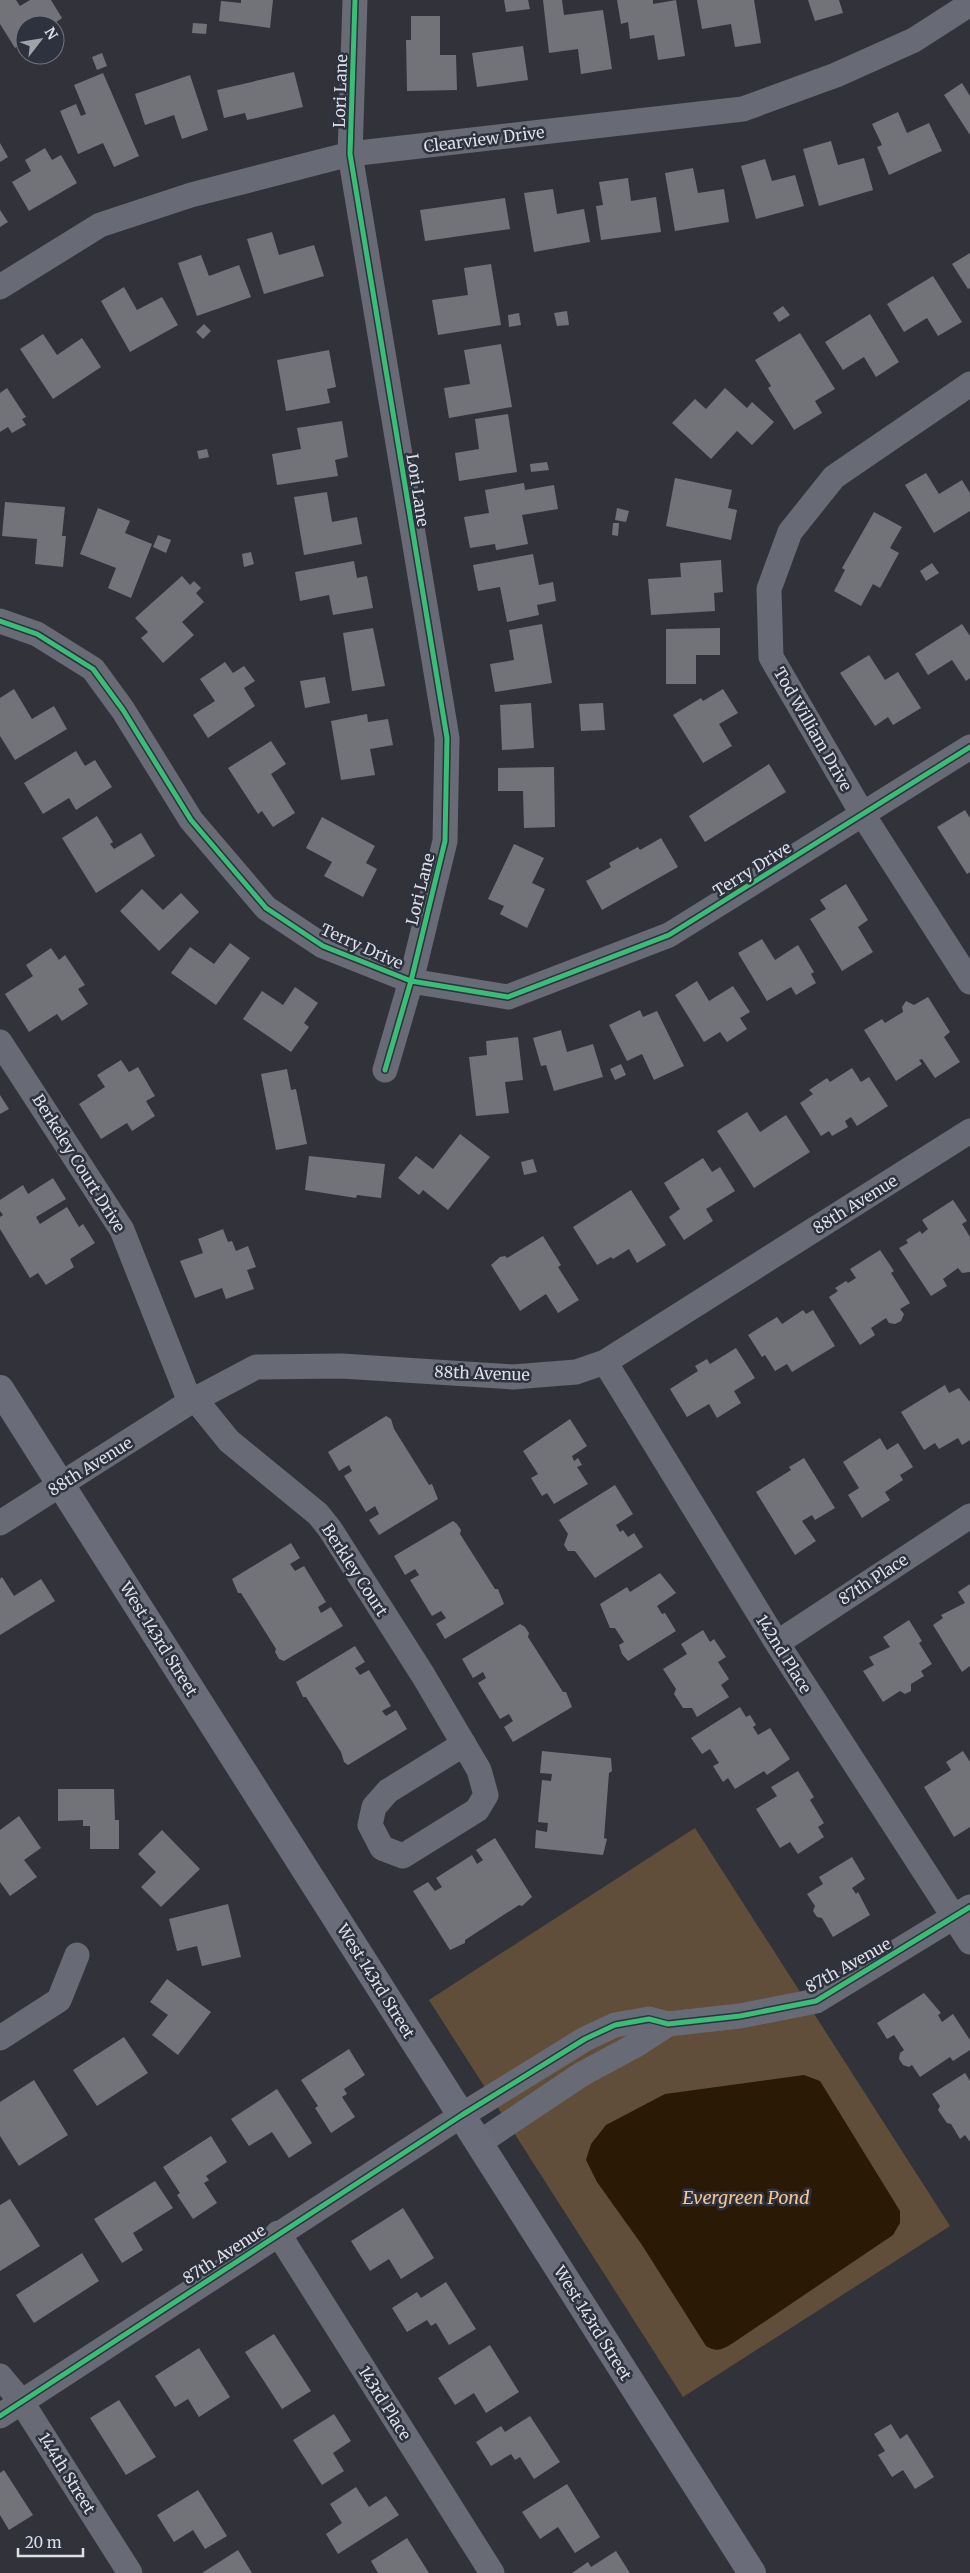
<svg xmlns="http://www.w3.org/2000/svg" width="970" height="2573" viewBox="0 0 970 2573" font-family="Merriweather,serif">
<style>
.green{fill:#604e3a}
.water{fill:#291905}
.building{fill:#727379}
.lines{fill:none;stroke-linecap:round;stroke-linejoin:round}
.street{stroke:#686a75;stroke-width:25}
.secondary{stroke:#6a6d79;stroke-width:28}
.cycleway-casing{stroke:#2e313e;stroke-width:8}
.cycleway{stroke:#3abd76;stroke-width:5}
.labels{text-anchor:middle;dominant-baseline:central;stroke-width:5;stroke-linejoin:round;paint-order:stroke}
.street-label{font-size:16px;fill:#dddfe7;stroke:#2e313e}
.water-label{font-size:18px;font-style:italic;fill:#f4c58b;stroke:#2e313e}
</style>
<rect width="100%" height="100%" fill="#32333a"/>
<path class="green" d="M695 1828 950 2226 683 2397 429 2000Z"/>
<path class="water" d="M804 2075 820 2081 900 2211V2223L893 2235 733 2343C723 2349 717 2353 706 2346L642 2245 597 2182 586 2160 591 2144 606 2125 665 2094Z"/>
<path class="building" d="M0 0H16L20 6 30 0H51L62 18 52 25H25V41L15 48 0 24Z
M241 0H273L270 28 219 21 221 1 241 3Z
M504 0H528L530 9 506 12Z
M543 0H562L564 15 603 10 612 69 581 74 578 49 549 53Z
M617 0H653V4L676 0 685 56 658 60 654 35 630 39 628 22 621 24Z
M697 0H754L761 43 735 47 731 24 702 29Z
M808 0H839L843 13 815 21Z
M411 16H440V55H456L457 90 407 91 406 40H411Z
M193 23 207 24 206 34 192 33Z
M523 46 528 80 477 87 472 53Z
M102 53 107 66 97 70 92 57Z
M294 72 303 107 247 120 245 113 224 118 217 90Z
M103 73 139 156 114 167 103 143 78 154 60 111 76 104 81 116 86 114 74 85Z
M190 75 208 130 182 139 174 115 145 125 135 94Z
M962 83 970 96V135L944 95Z
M898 112 907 133 929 123 942 151 889 175 877 147 882 145 872 124Z
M831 141 838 165 864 158 873 190 819 206 803 149Z
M0 143 8 157 0 162Z
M45 148 52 160 61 155 77 183 29 211 12 182 31 171 25 160Z
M765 159 772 181 795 175 804 206 756 219 741 166Z
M693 168 698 193 724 189 729 222 675 231 665 173Z
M628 178 631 201 656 197 661 232 601 240 596 206 603 205 599 182Z
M553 189 557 214 584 209 590 242 534 252 524 193Z
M505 198 510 229 425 241 420 210Z
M0 210 8 222 0 227Z
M272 232 279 255 314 245 324 276 264 294 247 239Z
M970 253V288L968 289 952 264Z
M201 255 209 276 239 265 251 297 197 316 178 263Z
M491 264 501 325 438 335 432 300 468 295 464 268Z
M933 276 962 322 938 336 927 318 904 332 887 304Z
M124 287 137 310 162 297 178 325 130 352 101 301Z
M783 306 790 315 779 322 773 313Z
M567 311 569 325 557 326 554 313Z
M519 313 521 325 509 327 508 315Z
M870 314 899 362 876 377 864 357 843 370 825 342Z
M204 324 211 331 203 339 196 332Z
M800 333 835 389 815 401 822 413 794 430 768 388 771 386 755 360Z
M43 334 57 355 82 338 101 367 53 399 20 349Z
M501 344 512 407 449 418 444 388 470 384 464 350Z
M329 350 336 387 327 389 330 403 286 411 277 360Z
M7 388 26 417 22 419 26 425 12 433 8 427 0 432V393Z
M725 388 747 408 752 402 774 422 752 445 737 431 711 459 672 423 695 399 706 409Z
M508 414 517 472 459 481 455 453 479 449 475 419Z
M342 421 348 457 335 460 338 476 277 485 272 454 301 449 297 428Z
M207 449 209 457 199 459 197 451Z
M547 462 549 470 531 472 530 464Z
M926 473 939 494 962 480 970 493V511L934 533 905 485Z
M675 478 732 490 728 508 737 510 731 540 666 526Z
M524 483 525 490 554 485 558 509 522 515 528 544 496 550 495 544 470 548 464 517 489 513 485 490Z
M327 492 332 522 357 517 362 544 304 555 294 497Z
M5 502 65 507 62 536H66L63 567 35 564 37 539 2 536Z
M98 508 130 521 125 533 152 544 131 598 108 588 116 568 80 554Z
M617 508 629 511 626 522 615 520Z
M874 512 902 527 890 548 899 553 880 588 873 584 861 606 834 591 845 570 842 568Z
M613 523H619L618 536 612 535Z
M158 535 171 540 166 553 153 547Z
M251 552 254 564 244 567 242 554Z
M533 554 539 585 553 582 556 601 537 605 539 615 507 622 500 587 478 591 473 565Z
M721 560 723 592 714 593 715 611 651 615 648 579 681 577 680 563Z
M354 561 357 578 367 576 373 608 333 615 329 595 300 601 295 572Z
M932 563 939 573 926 581 920 571Z
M182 576 190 585 194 581 201 588 196 593 204 602 182 622 194 635 163 663 141 638 148 632 135 618Z
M542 624 552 683 495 692 490 664 514 660 509 630Z
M962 624 970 636V678L966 681 952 660 928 675 915 654Z
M373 628 385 686 352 691 343 633Z
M720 628V655H696V684H666V629Z
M869 655 885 680 898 672 921 708 893 725 888 717 875 726 840 673Z
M225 662 233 673 244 666 255 681 244 688 255 706 208 738 193 715 215 701 200 679Z
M325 677 330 703 305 708 300 681Z
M14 689 32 719 54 706 67 729 15 760 0 736V698Z
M723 689 738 713 719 724 732 746 703 763 673 715 701 698 703 701Z
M531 703 534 748 502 750 500 705Z
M603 703 605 730 581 731 579 704Z
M367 714 368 722 388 719 393 745 370 749 375 775 341 780 331 721Z
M271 741 286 764 271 774 295 813 273 827 262 811 258 814 228 768Z
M76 751 85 766 95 760 112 787 76 810 69 798 43 814 24 783Z
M769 764 786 792 705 842 689 816Z
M554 767 555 827 524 828 523 791H498V768Z
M965 810 970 818V872L967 874 937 827Z
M97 816 113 842 110 844 114 849 141 833 155 856 96 893 62 838Z
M322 817 375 846 366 863 377 869 363 897 324 876 332 862 306 848Z
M661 838 678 867 602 910 586 881 611 867 609 863 638 847 640 850Z
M514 844 544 858 532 883 545 889 527 928 500 914 504 906 488 899Z
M846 884 868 920 858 927 873 952 842 971 810 919 826 909 820 900Z
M142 889 163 910 181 893 199 912 159 951 120 911Z
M762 939 775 960 798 945 814 972 811 974 816 983 796 995 791 987 767 1001 738 953Z
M230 943 250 958 216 1005 171 973 190 947 214 964Z
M51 948 59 960 65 955 85 985 78 989 88 1004 62 1021 57 1014 29 1032 5 994 33 976 26 965Z
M697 981 709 1001 733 986 750 1012 740 1018 747 1029 727 1042 720 1032 704 1042 675 995Z
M295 987 318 1003 304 1023 309 1027 291 1052 243 1019 262 991 283 1005Z
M928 997 950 1032 944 1037 960 1062 935 1078 922 1059 919 1060 922 1064 896 1081 864 1030 882 1019 885 1023 903 1012 902 1007 906 1001 914 1005Z
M640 1010 643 1017 657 1011 684 1066 654 1080 642 1054 627 1061 609 1025Z
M561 1030 567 1052 593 1044 603 1077 554 1091 546 1065 541 1066 533 1038Z
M518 1037 523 1080 505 1082 509 1113 476 1116 469 1057 487 1055 486 1041Z
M121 1060 129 1072 138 1067 155 1096 146 1101 155 1116 132 1131 127 1123 101 1139 79 1104 105 1087 97 1075Z
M621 1064 626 1075 615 1080 610 1069Z
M852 1068 861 1082 869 1077 888 1106 857 1126 851 1117 845 1121 848 1127 832 1136 829 1131 821 1136 800 1103 813 1094 809 1090 827 1078 830 1082Z
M287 1069 291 1090 296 1089 307 1144 276 1150 261 1074Z
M0 1095 9 1109 0 1114Z
M747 1112 760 1132 786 1115 810 1152 754 1188 717 1131Z
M460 1134 490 1157 448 1210 423 1190 419 1195 398 1178 416 1156 433 1169Z
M309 1156 385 1164 381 1198 357 1195 356 1198 305 1190Z
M703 1158 712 1172 720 1167 735 1191 706 1209 713 1221 684 1240 669 1217 680 1209 664 1183Z
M533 1159 537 1172 524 1175 521 1162Z
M53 1178 66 1199 36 1217 40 1224 67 1207 79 1227 83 1224 95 1243 70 1259 74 1267 46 1285 38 1273 30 1278 0 1229V1217L3 1215 0 1211V1200L23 1185 28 1194Z
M631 1190 666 1245 637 1263 629 1249 613 1259 611 1257 597 1265 573 1227Z
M953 1200 967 1221 962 1224 970 1237V1272L962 1273 958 1268 943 1279 947 1286 931 1296 899 1248 908 1243 906 1240 920 1231 922 1234 928 1229 922 1220Z
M223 1229 228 1242 232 1241 236 1251 248 1246 256 1267 247 1270 254 1289 226 1299 222 1288 195 1298 180 1261 203 1253 198 1239Z
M543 1236 561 1265 558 1267 579 1300 558 1313 546 1294 520 1311 491 1265 500 1257 505 1256 507 1258Z
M880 1250 894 1271 891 1273 910 1303 900 1309 904 1314 901 1321 895 1324 889 1323 886 1318 871 1328 875 1335 860 1345 829 1297 838 1291 835 1288 846 1281 848 1283 856 1278 850 1269Z
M803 1310 806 1314 813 1310 835 1346 792 1372 787 1364 775 1371 765 1355 762 1357 748 1335 777 1317 782 1324Z
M736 1348 755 1378 734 1391 741 1403 717 1418 709 1404 687 1417 670 1389 698 1371 695 1366 707 1359 710 1364Z
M945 1385 949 1393 959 1388 970 1402V1440L962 1445 958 1438 939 1449 935 1443 924 1450 901 1412Z
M386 1416 391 1419 394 1429 429 1485 432 1484 438 1499 379 1535 369 1520 379 1514 375 1506 366 1512 344 1476 352 1471 349 1465 339 1471 328 1452Z
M570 1419 587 1446 572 1456 574 1461 578 1458 582 1465 577 1467 588 1484 554 1504 547 1493 542 1496 531 1478 538 1474 523 1451Z
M880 1438 887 1450 898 1443 913 1467 900 1475 903 1480 885 1492 890 1500 862 1518 848 1495 859 1488 843 1462Z
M804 1458 835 1508 815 1520 812 1515 802 1521 816 1541 795 1555 756 1492 791 1470 789 1467Z
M615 1485 633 1514 616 1525 620 1532 623 1530 628 1537 634 1533 643 1547 595 1578 575 1551H568L564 1545 568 1534 559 1520Z
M453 1521 457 1524 461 1530 460 1534 495 1589H498L504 1604 445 1639 436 1624 446 1618 441 1611 432 1616 410 1580 419 1575 415 1569 405 1575 394 1556Z
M291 1543 300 1558 290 1564 295 1571 304 1566 326 1602 318 1607 321 1613 331 1607 343 1626 284 1661 279 1659 275 1652 276 1649 241 1593H238L232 1579Z
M660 1573 676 1593 657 1606 662 1614 665 1613 676 1631 628 1661 622 1654 619 1645 624 1642 615 1628H610L600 1604 627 1587 630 1592Z
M2 1577 14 1596 41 1579 55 1601 0 1635V1579Z
M970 1584V1666L962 1672 933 1625 943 1618 941 1615 965 1603 958 1592Z
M909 1620 922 1641 919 1643 932 1664 921 1671 924 1676 911 1684V1691L905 1694 900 1691 883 1702 863 1671 874 1665 869 1657 890 1647 883 1637Z
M520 1624 525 1627 529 1633 528 1637 563 1692H566L572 1707 513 1742 504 1727 513 1721 509 1714 500 1719 478 1683 486 1678 483 1672 473 1678 462 1659Z
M703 1630 710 1642 714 1639 726 1657 718 1662 729 1679 721 1685 729 1697 697 1717 692 1708H683L674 1694 676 1689 663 1669 687 1654 681 1644Z
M355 1646 365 1662 355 1668 360 1675 369 1670 391 1706 382 1711 386 1716 396 1710 407 1729 348 1765 344 1762 341 1752 306 1697H303L296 1682Z
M740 1707 746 1717 750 1715 756 1725 753 1727 758 1735 770 1728 790 1759 767 1775 764 1771 735 1789 728 1778 723 1782 713 1766 719 1763 710 1749 702 1754 691 1738Z
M542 1751 611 1758 612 1771 609 1773 604 1838 607 1839 603 1855 535 1848 536 1830 547 1832 548 1823 538 1822 542 1780 551 1781 552 1774 540 1773Z
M963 1751 970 1762V1827L954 1837 924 1787 951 1770 946 1762Z
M798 1771 814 1797 810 1800 824 1823 818 1827 824 1837 798 1854 790 1842 780 1848 756 1809 777 1796 771 1787Z
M58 1789H114L115 1820H119V1849H90V1826H83V1820L58 1821Z
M19 1816 41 1848 24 1860 37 1877 10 1896 0 1882V1830Z
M162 1830 200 1869 161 1907 141 1887 156 1872 138 1854Z
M495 1838 532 1897 522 1906 519 1905 465 1940V1943L450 1950 413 1891 428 1882 435 1891 442 1887 436 1878 472 1855 477 1864 483 1860 476 1850Z
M852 1857 865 1879 852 1888 856 1894 858 1892 870 1915 833 1937 822 1918 817 1917 813 1911 815 1906 807 1894 823 1884 819 1877Z
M228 1904 241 1957 202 1966 197 1946 177 1951 169 1919Z
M167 1979 211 2012 178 2055 152 2035 168 2015 150 2002Z
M924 1993 941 2013 938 2015 942 2022 953 2014 970 2040V2050L953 2061 950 2057 920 2077 912 2065 909 2067 903 2065 899 2059 900 2053 904 2050 894 2035 887 2039 877 2023Z
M124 2037 148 2073 97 2106 73 2070Z
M349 2049 365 2075 344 2089 347 2094 342 2097 355 2117 331 2133 315 2108 318 2106 301 2080Z
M965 2073 970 2081V2142L965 2135 960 2139 951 2124 947 2123 938 2110 940 2106 932 2094Z
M34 2080 68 2135 19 2166 0 2136V2102Z
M277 2089 312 2143 289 2158 272 2132 249 2146 231 2119Z
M211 2136 227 2162 206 2176 209 2180 204 2183 217 2203 193 2219 177 2195 180 2193 163 2167Z
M155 2181 173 2208 133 2233 143 2250 122 2263 94 2219Z
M10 2199 40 2246 0 2271V2205Z
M403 2208 434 2258 401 2279 389 2259 370 2271 351 2241Z
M82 2253 99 2281 34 2323 16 2295Z
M446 2282 476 2329 449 2345 436 2323 431 2326 427 2320 407 2332 392 2308 417 2292 421 2298Z
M274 2334 311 2391 282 2409 245 2352Z
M490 2345 519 2392 486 2413 474 2393 455 2405 438 2378Z
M199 2348 230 2397 199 2417 188 2399 175 2407 155 2376Z
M119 2400 156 2457 126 2475 90 2418Z
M334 2414 351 2441 333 2453 344 2471 322 2485 293 2440Z
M530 2416 560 2462 534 2479 520 2457 515 2460 511 2454 491 2466 476 2442 501 2426 505 2432Z
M891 2424 900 2439 907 2434 934 2477 915 2489 903 2470 892 2477 878 2455 885 2451 874 2434Z
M4 2470 33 2515 9 2530 0 2515V2473Z
M567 2484 600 2537 575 2553 558 2527 540 2539 522 2512Z
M356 2487 369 2507 386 2496 399 2515 338 2554 326 2534 342 2523 330 2504Z
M198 2490 227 2536 205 2549 193 2530 174 2542 157 2515Z
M407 2538 429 2573H378L371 2561Z
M238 2550 252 2573H202Z
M616 2551 630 2573H572L588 2562 591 2567Z"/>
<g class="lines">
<path class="street" d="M355 0 350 154 447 738 445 841 411 981 385 1070
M0 287 100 225 191 195 350 154 743 109 836 75 914 40 970 4
M970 384 834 477 790 532 769 589 771 657 863 815 970 982
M0 621 37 634 93 669 123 710 191 820 266 908 323 946 411 981 508 997 669 935 970 747
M0 1042 122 1230 190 1402
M605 1362 777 1643 970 1942
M195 1399 229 1441 318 1514 330 1529 423 1675 479 1770 486 1795 477 1810 403 1856 382 1848 370 1825 374 1807 388 1791 464 1744
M0 1523 190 1402 256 1367 342 1366 513 1377 576 1372 605 1362 970 1131
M777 1643 970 1516
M0 2038 59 2000 77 1955
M479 2143 582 2074 636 2045 668 2024
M278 2233 492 2573
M0 2376 21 2401 130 2573
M0 2416 462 2115 585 2039 615 2025 649 2019 668 2024 740 2016 816 2001 970 1907"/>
<path class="secondary" d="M0 1389 752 2573"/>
<defs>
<path id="cycleway" d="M355 0 350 154 447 738 445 841 411 981 385 1070
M0 621 37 634 93 669 123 710 191 820 266 908 323 946 411 981 508 997 669 935 970 747
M0 2416 462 2115 585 2039 615 2025 649 2019 668 2024 740 2016 816 2001 970 1907"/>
</defs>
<use href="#cycleway" class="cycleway-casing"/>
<use href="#cycleway" class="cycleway"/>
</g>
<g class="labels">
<g class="street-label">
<text transform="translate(340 91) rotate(-88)">Lori Lane</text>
<text transform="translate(484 139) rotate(-7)">Clearview Drive</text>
<text transform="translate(418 490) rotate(81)">Lori Lane</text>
<text transform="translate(813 729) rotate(60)">Tod William Drive</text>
<text transform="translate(752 869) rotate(-32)">Terry Drive</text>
<text transform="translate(420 889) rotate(-76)">Lori Lane</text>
<text transform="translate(362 946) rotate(24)">Terry Drive</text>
<text transform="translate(79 1163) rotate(58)">Berkeley Court Drive</text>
<text transform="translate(855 1204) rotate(-32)">88th Avenue</text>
<text transform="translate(482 1373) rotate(2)">88th Avenue</text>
<text transform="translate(90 1466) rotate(-32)">88th Avenue</text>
<text transform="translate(355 1570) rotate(57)">Berkley Court</text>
<text transform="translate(873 1579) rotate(-33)">87th Place</text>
<text transform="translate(159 1639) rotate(58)">West 143rd Street</text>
<text transform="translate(784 1654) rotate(58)">142nd Place</text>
<text transform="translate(848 1965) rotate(-29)">87th Avenue</text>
<text transform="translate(376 1981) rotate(58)">West 143rd Street</text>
<text transform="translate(224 2254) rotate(-33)">87th Avenue</text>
<text transform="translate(593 2323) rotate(58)">West 143rd Street</text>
<text transform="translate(385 2403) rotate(58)">143rd Place</text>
<text transform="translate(67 2473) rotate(58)">144th Street</text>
</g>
<g class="water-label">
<text x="746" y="2197">Evergreen Pond</text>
</g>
</g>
<g transform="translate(40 40) rotate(59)"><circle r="24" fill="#2e313e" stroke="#747782"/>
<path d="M0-4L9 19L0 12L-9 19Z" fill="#a1a3aa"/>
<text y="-8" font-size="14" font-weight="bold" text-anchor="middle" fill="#dddfe7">N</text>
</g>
<path d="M18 2548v8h65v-8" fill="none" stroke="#dddfe7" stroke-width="2.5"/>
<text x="25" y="2548" font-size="15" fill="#dddfe7" stroke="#2e313e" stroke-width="4" paint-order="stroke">20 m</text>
</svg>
